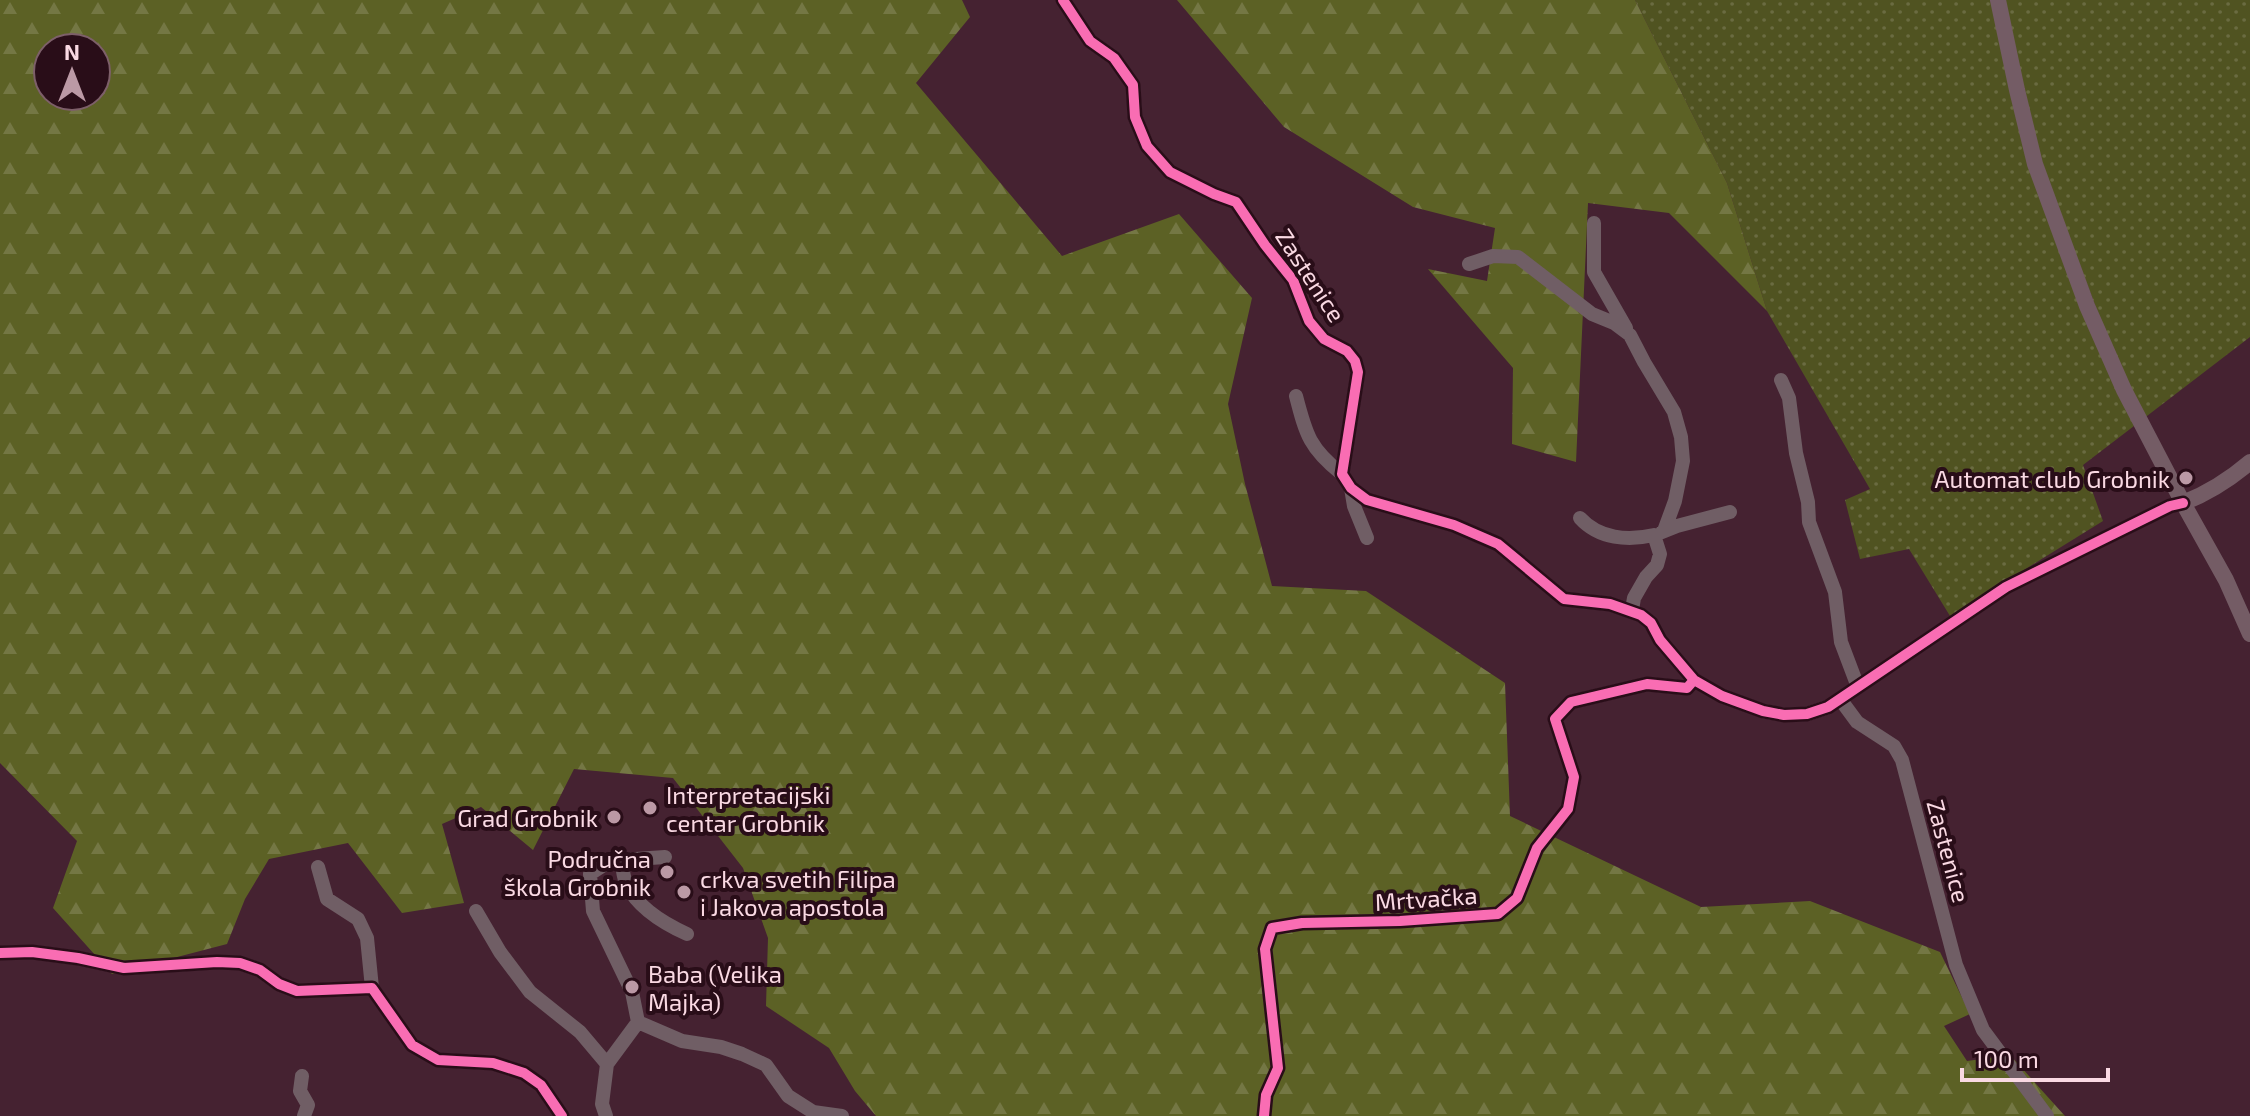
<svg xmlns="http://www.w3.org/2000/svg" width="2250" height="1116" viewBox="0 0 2250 1116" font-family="'Exo 2',sans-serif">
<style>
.grass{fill:url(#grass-dots)}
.forest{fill:url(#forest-firs);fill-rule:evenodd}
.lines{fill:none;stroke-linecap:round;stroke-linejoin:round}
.minor{stroke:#705e65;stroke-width:14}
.major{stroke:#745c65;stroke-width:16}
.cycleway-casing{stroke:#290d18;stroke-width:15}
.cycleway{stroke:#f96db3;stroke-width:10}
.poi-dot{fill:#bb99a5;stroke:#290d18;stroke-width:3}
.labels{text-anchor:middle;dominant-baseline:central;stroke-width:8;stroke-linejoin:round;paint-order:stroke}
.street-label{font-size:24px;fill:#fad9e3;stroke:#290d18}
.poi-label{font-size:24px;fill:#fad9e3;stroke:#290d18;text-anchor:end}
</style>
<defs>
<pattern id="grass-dots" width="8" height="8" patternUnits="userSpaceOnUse" patternTransform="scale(2)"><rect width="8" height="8" fill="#505321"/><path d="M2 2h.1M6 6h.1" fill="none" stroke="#6a6b41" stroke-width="1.8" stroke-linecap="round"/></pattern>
<pattern id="forest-firs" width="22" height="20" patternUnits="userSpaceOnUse" patternTransform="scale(2)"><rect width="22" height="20" fill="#5c6125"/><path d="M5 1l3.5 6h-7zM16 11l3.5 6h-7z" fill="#747744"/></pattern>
</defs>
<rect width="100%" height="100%" fill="#452231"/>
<path class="grass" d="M1635 0H1992L2008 80 2134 426 2083 465 2103 521 1950 616 1909 549 1860 559 1845 500 1870 489 1767 311 1727 183Z
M2004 0H2250V337L2143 419 2112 350 2039 157Z"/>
<path class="forest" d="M0 0H962L970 17 916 83 1062 256 1179 214 1252 298 1228 404 1245 484 1272 586 1366 591 1505 683 1510 816 1701 907 1810 901 1940 952 1970 1014 1944 1026 1967 1061 2010 1055 2065 1116H876L855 1091 829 1048 766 1006 768 938 743 868 673 778 574 769 533 850 481 807 442 824 464 903 402 913 348 843 269 859 245 899 227 944 112 974 53 908 77 841 0 763ZM48 48H96V96H48Z
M1177 0H1635L1727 183 1767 311 1669 213 1588 203 1576 462 1512 444 1513 368 1428 269 1487 281 1495 228 1413 207 1284 127Z"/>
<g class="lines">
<path class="minor" d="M1063 0 1090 41 1114 58 1133 85 1135 117 1147 146 1170 172 1214 194 1236 202 1265 245 1293 280 1309 321 1324 339 1347 351 1355 361 1358 372 1342 474 1351 488 1367 500 1454 525 1498 544 1564 599 1610 604 1641 615 1651 623 1660 640 1694 680 1722 696 1763 711 1784 715 1807 714 1828 707 2006 587 2170 506 2183 503
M1594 223V272L1626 328
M1469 264 1493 256 1518 257 1592 314 1614 323 1630 335 1644 362 1674 412 1681 437 1683 461 1675 501 1664 531
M1781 380 1789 398 1796 453 1808 502 1809 522 1835 592 1841 642 1858 687
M1296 396C1306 435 1310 449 1342 474
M1351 488 1354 506 1367 538
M1580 518C1599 539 1628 541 1654 535L1660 554 1657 565 1646 577 1634 598 1632 610
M1662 532 1677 526 1730 512
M1840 699 1857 722 1894 746 1902 760 1956 965 1983 1030 2047 1116
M621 860 665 857
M318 867 327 899 358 919 367 938 372 988
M476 911 500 952 530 992 580 1032 607 1064 602 1104 606 1116
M0 953 32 952 78 958 124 968 217 962 240 963 260 970 279 984 297 991 372 988 412 1045 438 1060 493 1063 524 1073 541 1085 562 1116
M638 1022 682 1041 721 1047 742 1054 766 1065 788 1096 813 1112 842 1116
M607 1064 638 1022 632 992 593 911 590 874 610 861 621 860C623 868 623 878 627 885 638 908 665 924 687 934
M302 1076 300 1091 308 1105 304 1116
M1264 1116 1266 1095 1278 1068 1265 949 1272 928 1302 923 1400 921 1498 914 1517 898 1537 848 1568 809 1574 777 1555 719 1571 702 1647 684 1687 688 1694 680"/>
<path class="major" d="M1998 0 2017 90 2035 164 2087 306 2124 390 2183 503 2226 580 2250 634
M2183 503C2208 493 2229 480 2250 462"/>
<defs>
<path id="cycleway" d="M1063 0 1090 41 1114 58 1133 85 1135 117 1147 146 1170 172 1214 194 1236 202 1265 245 1293 280 1309 321 1324 339 1347 351 1355 361 1358 372 1342 474 1351 488 1367 500 1454 525 1498 544 1564 599 1610 604 1641 615 1651 623 1660 640 1694 680 1722 696 1763 711 1784 715 1807 714 1828 707 2006 587 2170 506 2183 503
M0 953 32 952 78 958 124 968 217 962 240 963 260 970 279 984 297 991 372 988 412 1045 438 1060 493 1063 524 1073 541 1085 562 1116
M1264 1116 1266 1095 1278 1068 1265 949 1272 928 1302 923 1400 921 1498 914 1517 898 1537 848 1568 809 1574 777 1555 719 1571 702 1647 684 1687 688 1694 680"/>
</defs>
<use href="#cycleway" class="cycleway-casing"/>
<use href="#cycleway" class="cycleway"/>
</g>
<g class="poi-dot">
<circle cx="2186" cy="478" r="8"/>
<circle cx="650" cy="808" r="8"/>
<circle cx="614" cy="817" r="8"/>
<circle cx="667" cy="872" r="8"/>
<circle cx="684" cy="892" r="8"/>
<circle cx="632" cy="987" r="8"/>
</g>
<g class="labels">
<g class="street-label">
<text transform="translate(1311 275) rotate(57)">Zastenice</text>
<text transform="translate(1949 851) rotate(75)">Zastenice</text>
<text transform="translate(1426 898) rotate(-4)">Mrtvačka</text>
</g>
<g class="poi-label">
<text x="2170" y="478">Automat club Grobnik</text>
<text x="666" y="794" text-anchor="start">Interpretacijski<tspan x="666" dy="28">centar Grobnik</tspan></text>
<text x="598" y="817">Grad Grobnik</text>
<text x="651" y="858">Područna<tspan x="651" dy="28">škola Grobnik</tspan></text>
<text x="700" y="878" text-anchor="start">crkva svetih Filipa<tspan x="700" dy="28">i Jakova apostola</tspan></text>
<text x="648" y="973" text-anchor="start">Baba (Velika<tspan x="648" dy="28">Majka)</tspan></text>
</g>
</g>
<g transform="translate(72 72)"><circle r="38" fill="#290d18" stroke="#7d5f69" stroke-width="2"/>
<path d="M0-6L14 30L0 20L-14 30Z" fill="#bb99a5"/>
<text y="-12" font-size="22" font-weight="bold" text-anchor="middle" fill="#fad9e3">N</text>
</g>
<path d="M1962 1068v12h146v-12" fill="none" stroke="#fad9e3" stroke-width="4"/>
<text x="1974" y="1068" font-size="24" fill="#fad9e3" stroke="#290d18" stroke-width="6" paint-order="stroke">100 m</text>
</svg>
